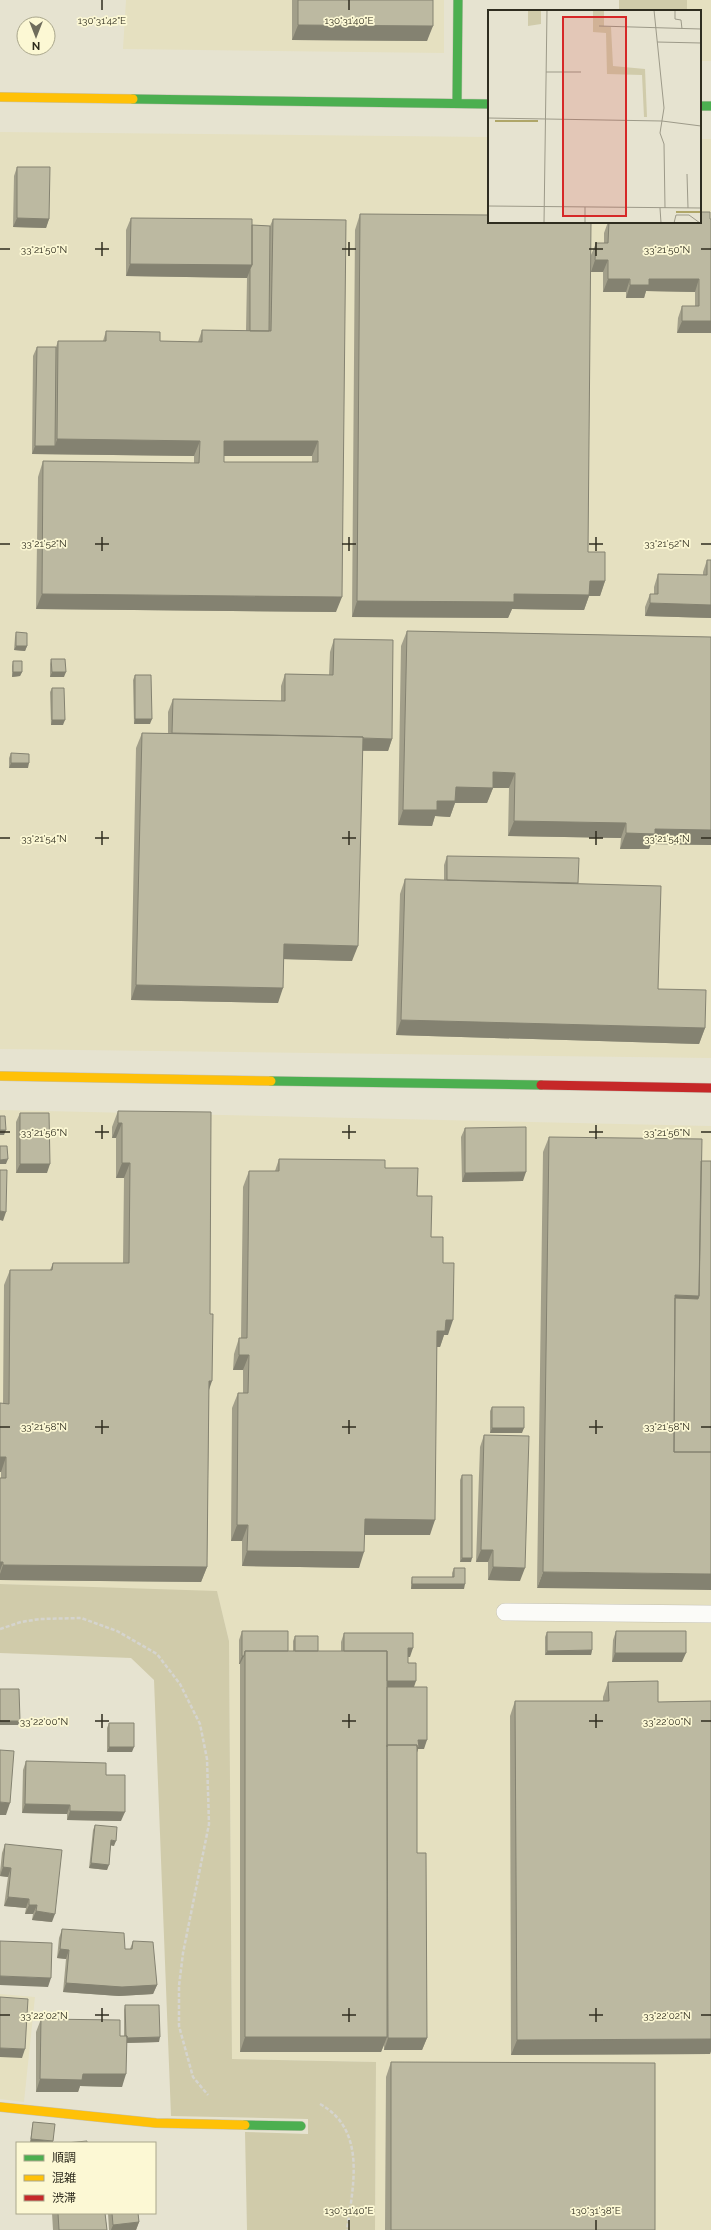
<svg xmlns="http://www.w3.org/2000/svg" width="711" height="2230" viewBox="0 0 711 2230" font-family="Raleway,'Noto Sans JP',sans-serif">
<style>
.built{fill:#e5e0c0}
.green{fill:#d0cbaa}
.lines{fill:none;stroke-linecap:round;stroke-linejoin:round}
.lane-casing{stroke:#c4c1b2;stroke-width:18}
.fast-casing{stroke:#c4c1b2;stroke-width:10}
.slow-casing{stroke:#c4c1b2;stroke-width:10}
.jam-casing{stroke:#c4c1b2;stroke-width:10}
.path{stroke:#d5d4ce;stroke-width:2.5;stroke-dasharray:4 2;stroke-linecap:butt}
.lane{stroke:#fbfbf8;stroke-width:17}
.fast{stroke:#4caf50;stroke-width:9}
.slow{stroke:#ffc107;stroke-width:9}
.jam{stroke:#c62828;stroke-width:9}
.wall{fill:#a29f8a;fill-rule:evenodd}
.shaded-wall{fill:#848271}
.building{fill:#bcb9a1;stroke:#848271;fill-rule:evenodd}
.ticks{fill:none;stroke:#2f2d1f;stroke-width:1.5}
.inset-river{fill:none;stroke:#afa668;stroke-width:2}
.inset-road{fill:none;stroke:#9d9a89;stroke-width:1}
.view{fill:#d62828;fill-opacity:0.15;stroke:#d62828;stroke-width:2}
.inset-edge{fill:none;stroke:#2f2d1f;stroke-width:2}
.ticks-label{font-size:10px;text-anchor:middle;fill:#2f2d1f;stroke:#fcf8d4;stroke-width:3.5;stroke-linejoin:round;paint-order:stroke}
</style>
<rect width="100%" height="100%" fill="#e6e3d0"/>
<path class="built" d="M126 0H444V53L123 49Z
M687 0H711V61H700V11H687Z
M0 132 489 137V222H700V139H711V1058L0 1049Z
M0 1110 711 1126V2230H375L376 2062 232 2059 229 1641 217 1592 0 1584Z
M0 1994 35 1997 24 2102 0 2099Z"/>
<path class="green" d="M619 0H687V11H619Z
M0 1584 217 1591 229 1641 232 2059 376 2062 375 2230H247L245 2132 308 2134V2119L171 2116 154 1680 131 1658 0 1653Z"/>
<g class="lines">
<defs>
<path id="lane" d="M505 1612 711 1614"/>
<path id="fast" d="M133 99 489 104
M457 103 458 0
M700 106H711
M271 1081 541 1085
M245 2125 301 2126"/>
<path id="slow" d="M0 97 133 99
M0 1076 271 1081
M0 2107 156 2123 245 2125"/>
<path id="jam" d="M541 1085 711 1088"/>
</defs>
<use href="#lane" class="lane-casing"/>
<use href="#fast" class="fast-casing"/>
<use href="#slow" class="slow-casing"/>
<use href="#jam" class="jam-casing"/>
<path class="path" d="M0 1629 21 1622 40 1619 81 1618 117 1631 157 1654 180 1684 200 1724 207 1759 209 1824 183 1953 179 1986V2026L193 2077 208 2095
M320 2104C367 2130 353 2186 347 2230"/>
<use href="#lane" class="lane"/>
<use href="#fast" class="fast"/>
<use href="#slow" class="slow"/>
<use href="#jam" class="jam"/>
</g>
<path class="wall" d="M292 0H433L427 41 292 40Z
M17 167 49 219 46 228 13 227 14 176Z
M700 212 710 219H711V333H677L678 318 682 306H695V292L646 291 644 298H626V292H603V272H591V255L596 243H604V233L608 222H700Z
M360 214 588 552 605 581 600 596H589L584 610 512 609 508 618 352 617 355 230Z
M131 218 252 225 270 226 273 219 346 220 336 612 36 609 38 477 43 461 194 463V456L32 454 33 356 37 347H56L58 341H103L106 331 160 341 198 342 202 330 246 331 247 278 126 276V230ZM224 456H312V462H224Z
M707 560H711V618L645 616V607L650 594H654V587L658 574 703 575V572Z
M407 631 711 637V845L651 844 649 849H620L621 838 508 836 509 788H493L487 803H455L450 817 435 816 432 826 398 825 401 646Z
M16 632 27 646 25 651 14 650 15 637Z
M334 639 392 739 388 751H363L352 961 284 959 278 1003 131 1000 136 748 142 733H168V712L173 699 281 701V686L285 674 329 675 330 652Z
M51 659 64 677H50V664Z
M13 661 22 672 20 676 12 677V666Z
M135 675 150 724H134L133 680Z
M52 688 63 725H51L50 692Z
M11 753 28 768H9V758Z
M447 856 578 883 658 989 705 1028 699 1044 396 1035 400 894 405 879 444 880V865Z
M118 1111 209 1391 207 1567 201 1582 0 1580V1478H1V1472H0L3 1404 4 1285 10 1270H50L53 1263H123L124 1178H116V1138H112V1127Z
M20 1113 47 1173H16V1122Z
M465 1128 523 1181 462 1182 461 1137Z
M549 1137 701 1161 537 1588 543 1152Z
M279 1159 385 1168 417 1196 431 1237 443 1263 448 1335H444L440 1347H437L430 1535H365L359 1568 242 1566V1541H231L232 1408 238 1393H243V1370H233L234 1354 239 1338H241L243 1187 249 1171H275Z
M492 1407 522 1433H490V1411Z
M484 1435 520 1581 488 1580V1562H476L480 1447Z
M462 1475 471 1562H460V1480Z
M454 1568 464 1589H411V1582L412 1577H452V1573Z
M242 1631 288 1651H293V1641L295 1636 318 1651H341V1642L344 1633 410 1657H408V1663L414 1687 424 1749H418L417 1752V1853L427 2038 422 2050H384V2045L381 2052H240V1664H239V1640Z
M616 1631 682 1662H612L613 1640Z
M547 1632 592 1650 591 1655H545V1637Z
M608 1682 658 1702 711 1701V2051L710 2054 511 2055 510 1716 515 1701H603V1697Z
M109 1723 132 1752H107V1728Z
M26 1761 106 1775 121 1821 67 1820V1814L22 1813 23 1770Z
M95 1825 114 1846 111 1845 107 1870 89 1868 93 1830Z
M5 1844 52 1922 32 1920 33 1914H25L26 1908 4 1906 8 1877 0 1876V1872L2 1853Z
M62 1929 125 1949H130L133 1941 157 1985 153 1994 119 1996 63 1992 66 1959 57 1958 59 1938Z
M125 2005 159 2042 127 2043 122 2087 80 2086 78 2092H36V2032L41 2019 120 2036H124V2010Z
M391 2062 655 2230H385L386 2077Z
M33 2122 53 2141V2143H30L32 2127Z
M52 2213H105L107 2230H53Z
M108 2213H138L139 2222 136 2230H109Z"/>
<path class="shaded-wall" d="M298 25 433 26 427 41 292 40Z
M17 218 49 219 46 228 13 227Z
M595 260H608L603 272H591Z
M130 264 252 265 247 278 126 276Z
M608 279H630L626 292H603Z
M649 279H699L695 292 646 291 644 298H626L630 285Z
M682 321H711V333H677Z
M57 439 200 441 194 456 32 454 35 446H55Z
M224 441H318L312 456H218Z
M590 581H605L600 596H589L584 610 512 609 508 618 352 617 357 601 514 594Z
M42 594 342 597 336 612 36 609Z
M650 603 711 605V618L645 616Z
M16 646H27L25 651 14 650Z
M13 672H22L20 676 12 677Z
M52 672H66L64 677H50Z
M135 719H152L150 724H134Z
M52 720H65L63 725H51Z
M172 735 392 739 388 751 168 747Z
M11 763H29L28 768H9Z
M493 772 515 773 509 788H493L487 803H455L450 817 435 816 432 826 398 825 403 810 437 801 456 787Z
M514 821 626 823 621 838 508 836Z
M655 829 711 830V845L651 844 649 849H620L626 833Z
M284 944 358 946 352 961 279 959Z
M136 985 283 988 278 1003 131 1000Z
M401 1020 705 1028 699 1044 396 1035Z
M118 1123H122L116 1138H112Z
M0 1130H6L4 1135H0Z
M8 1159 6 1164H0V1160Z
M122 1163H130L124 1178H116Z
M20 1164H50L47 1173H16Z
M526 1172 523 1181 462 1182 465 1173Z
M0 1211 6 1212 3 1221 0 1220Z
M675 1295 699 1296 694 1311H674Z
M446 1320H453L448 1335H444L440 1347H432L437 1331Z
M239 1355H249L243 1370H233Z
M209 1381H212L207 1396Z
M492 1428H524L522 1433H490Z
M0 1457H6L1 1472H0Z
M365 1519 435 1520 430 1535H359Z
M237 1525H248L242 1541H231Z
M481 1550H493L488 1562H476Z
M247 1551 364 1552 359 1568 242 1566Z
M462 1558H472L471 1562H460Z
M0 1562H3L0 1571Z
M3 1565 207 1567 201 1582 0 1580V1574Z
M493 1567 525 1568 520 1581 488 1580Z
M543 1572 711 1574V1590L537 1588Z
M412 1584H465L464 1589H411Z
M408 1648H413L410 1657H405Z
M592 1650 591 1655H545L547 1651Z
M615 1653H686L682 1662H612Z
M242 1656H244L240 1664H239Z
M386 1681H416L413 1690H386Z
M0 1721H20L18 1725H0Z
M418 1740H427L424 1749H418L416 1756Z
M109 1747H134L132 1752H107Z
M0 1802 10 1803 6 1815H0Z
M25 1804 70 1805 67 1814 22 1813Z
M70 1811 125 1812 121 1821 67 1820Z
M111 1840 116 1841 114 1846 109 1845Z
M91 1863 109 1865 107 1870 89 1868Z
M3 1867 11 1868 8 1877 0 1876Z
M8 1897 29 1899 26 1908 4 1906Z
M29 1905H37L33 1914H25Z
M36 1911 55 1914 52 1922 32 1920Z
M60 1949 69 1950 66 1959 57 1958Z
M0 1976 51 1978 48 1987 0 1985Z
M66 1983 157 1985 153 1994 119 1996 63 1992Z
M160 2037 159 2042 124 2043 126 2038Z
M245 2037H387L381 2052H240Z
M388 2038H427L422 2050H384Z
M711 2039V2051L710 2054 511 2055 517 2040Z
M0 2048 25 2049 22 2058 0 2057Z
M83 2074H126L122 2087 80 2086 78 2092H36L40 2079Z
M31 2139 53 2141V2143H30Z
M139 2222 136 2230H111L113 2225Z"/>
<path class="building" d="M298 0H433V26L298 25Z
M17 167H50L49 219 17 218Z
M700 200V212H710V219H711V321H682V306H699V279H649V285H630V279H608V260H595L596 243H608L609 222H700Z
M360 214 489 215V222H591L588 552H605V581H590L589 595 514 594V602L357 601Z
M131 218 252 219V265L130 264Z
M273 219 346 220 342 597 42 594 43 461 199 463 200 441 57 439 58 341H106V331L160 332V341L202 342V330L271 331ZM224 441H318V462H224Z
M252 225 270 226 269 331H250V269L252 265Z
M37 347H56L55 446H35Z
M707 560H711V605L650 603V594H658V574L707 575Z
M407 631 711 637V830L655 829V834L626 833V823L514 821 515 773 493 772V788L456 787 455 801H437V810H403Z
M16 632 27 633V646H16Z
M334 639 393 640 392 739 363 738V737L172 733 173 699 285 701V674L333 675Z
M51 659H65L66 672H52Z
M13 661H22V672H13Z
M135 675H151L152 719H135Z
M52 688H64L65 720H52Z
M142 733 363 737 358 946 284 944 283 988 136 985Z
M11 753 29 754V763H11Z
M447 856 579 858 578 883 447 880Z
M405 879 661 886 658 989 706 990 705 1028 401 1020Z
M118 1111 211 1112 210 1314H213L212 1381H209L207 1567 3 1565V1562H0V1478H6V1457H0V1403L9 1404 10 1270H52L53 1263H129L130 1163H122V1123H118Z
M20 1113H49L50 1164H20Z
M0 1116H5L6 1130H0Z
M526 1127V1172L465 1173V1128Z
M549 1137 702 1139 699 1296 675 1295 674 1452H711V1574L543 1572Z
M0 1146H7L8 1159 0 1160Z
M279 1159 385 1160V1168H418L417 1196H432L431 1237H443V1263H454L453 1320H446L445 1331H437L435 1520 365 1519 364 1552 247 1551 248 1525H237L238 1393H248L249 1355H239V1338H247L249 1171H279Z
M701 1161H711V1452H674L675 1298 698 1299 699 1296Z
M0 1170H7L6 1212 0 1211V1217Z
M492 1407H524V1428H492Z
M484 1435 529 1436 525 1568 493 1567V1550H481Z
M462 1475H472V1558H462Z
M454 1568H465V1584H412V1577H454Z
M242 1631H288V1651H245L244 1656H242Z
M616 1631H686V1653H615Z
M547 1632H592V1650L547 1651Z
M344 1633H413V1648H408V1663H416V1681H387V1651H344Z
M295 1636H318V1651H295Z
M245 1651H387V2037H245Z
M658 1681V1702L711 1701V2039L517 2040 515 1701H609L608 1682Z
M387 1687H427V1740H418L419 1747H417V1745H387V1747Z
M0 1689H19L20 1721H0Z
M109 1723H134V1747H109Z
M387 1745H417V1853H426L427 2038H388Z
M0 1750 14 1751 10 1803 0 1802Z
M26 1761 106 1763V1775H125V1812L70 1811V1805L25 1804Z
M95 1825 117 1827 116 1841 111 1840 109 1865 91 1863Z
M5 1844 62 1850 55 1914 36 1911 37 1905H29V1899L8 1897 11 1868 3 1867Z
M62 1929 124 1933 125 1949H132L133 1941 153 1942 157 1985 122 1987 66 1983 69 1950 60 1949Z
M0 1941 52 1943 51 1978 0 1976Z
M0 1997 28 1999 25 2049 0 2048Z
M125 2005H159L160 2037 127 2038V2036H126Z
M41 2019 120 2020V2036H127L126 2074H83L82 2080 40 2079Z
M391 2062 655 2063V2230H391Z
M33 2122 55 2124 53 2141 31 2139Z
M87 2141V2143H66Z
M58 2213H105L107 2230H59Z
M112 2213H138L139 2222 113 2225Z"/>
<path class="ticks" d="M102 0V10M349 0V10M102 242V256M349 242V256M596 242V256M0 249H10M95 249H109M342 249H356M589 249H603M701 249H711M102 537V551M349 537V551M596 537V551M0 544H10M95 544H109M342 544H356M589 544H603M701 544H711M102 831V845M349 831V845M596 831V845M0 838H10M95 838H109M342 838H356M589 838H603M701 838H711M102 1125V1139M349 1125V1139M596 1125V1139M0 1132H10M95 1132H109M342 1132H356M589 1132H603M701 1132H711M102 1420V1434M349 1420V1434M596 1420V1434M0 1427H10M95 1427H109M342 1427H356M589 1427H603M701 1427H711M102 1714V1728M349 1714V1728M596 1714V1728M0 1721H10M95 1721H109M342 1721H356M589 1721H603M701 1721H711M102 2008V2022M349 2008V2022M596 2008V2022M0 2015H10M95 2015H109M342 2015H356M589 2015H603M701 2015H711M349 2220V2230M596 2220V2230"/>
<g transform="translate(488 10)">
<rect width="213" height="213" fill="#e6e3d0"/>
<path d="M40 0H53V14L40 16ZM105 0H116V16L123 17 125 56 157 59 159 107H156L154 65 119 64 118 23 105 22Z" fill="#d0cbaa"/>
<path class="inset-river" d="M7 111H50M188 202H213"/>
<path class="inset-road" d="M166 0 176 98 172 123 176 134 177 198M187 1V9L193 10 194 19M111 16 213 19M169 32 213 33M58 62H93M0 108 174 111 213 116M199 164 200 198M0 196 213 198M172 198 173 213M56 213 59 0M97 213V197M186 213 188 205H201L212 213"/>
<path class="view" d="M75 7H138V206H75Z"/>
<rect width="213" height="213" class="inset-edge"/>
</g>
<g class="ticks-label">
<text x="102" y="24">130°31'42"E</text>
<text x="349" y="24">130°31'40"E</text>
<text x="667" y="253">33°21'50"N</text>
<text x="44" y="253">33°21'50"N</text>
<text x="44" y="547">33°21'52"N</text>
<text x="667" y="547">33°21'52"N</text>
<text x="667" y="842">33°21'54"N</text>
<text x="44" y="842">33°21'54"N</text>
<text x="667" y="1136">33°21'56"N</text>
<text x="44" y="1136">33°21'56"N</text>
<text x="667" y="1430">33°21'58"N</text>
<text x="44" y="1430">33°21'58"N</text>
<text x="667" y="1725">33°22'00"N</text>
<text x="44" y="1725">33°22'00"N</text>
<text x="44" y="2019">33°22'02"N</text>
<text x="667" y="2019">33°22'02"N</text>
<text x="349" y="2214">130°31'40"E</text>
<text x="596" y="2214">130°31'38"E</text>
</g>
<rect x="16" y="2142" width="140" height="72" fill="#fcf8d4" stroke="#aaa78c"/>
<rect x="24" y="2155" width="20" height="6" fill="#4caf50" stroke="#aaa78c"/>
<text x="52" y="2162" font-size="12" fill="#2f2d1f">順調</text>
<rect x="24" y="2175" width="20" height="6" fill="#ffc107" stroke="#aaa78c"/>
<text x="52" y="2182" font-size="12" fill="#2f2d1f">混雑</text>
<rect x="24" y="2195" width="20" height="6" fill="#c62828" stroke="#aaa78c"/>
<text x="52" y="2202" font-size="12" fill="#2f2d1f">渋滞</text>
<g transform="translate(36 36) rotate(180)"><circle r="19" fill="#fcf8d4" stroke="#aaa78c"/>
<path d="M0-3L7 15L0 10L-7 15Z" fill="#6f6d5d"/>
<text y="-6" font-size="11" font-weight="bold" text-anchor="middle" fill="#2f2d1f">N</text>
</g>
</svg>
